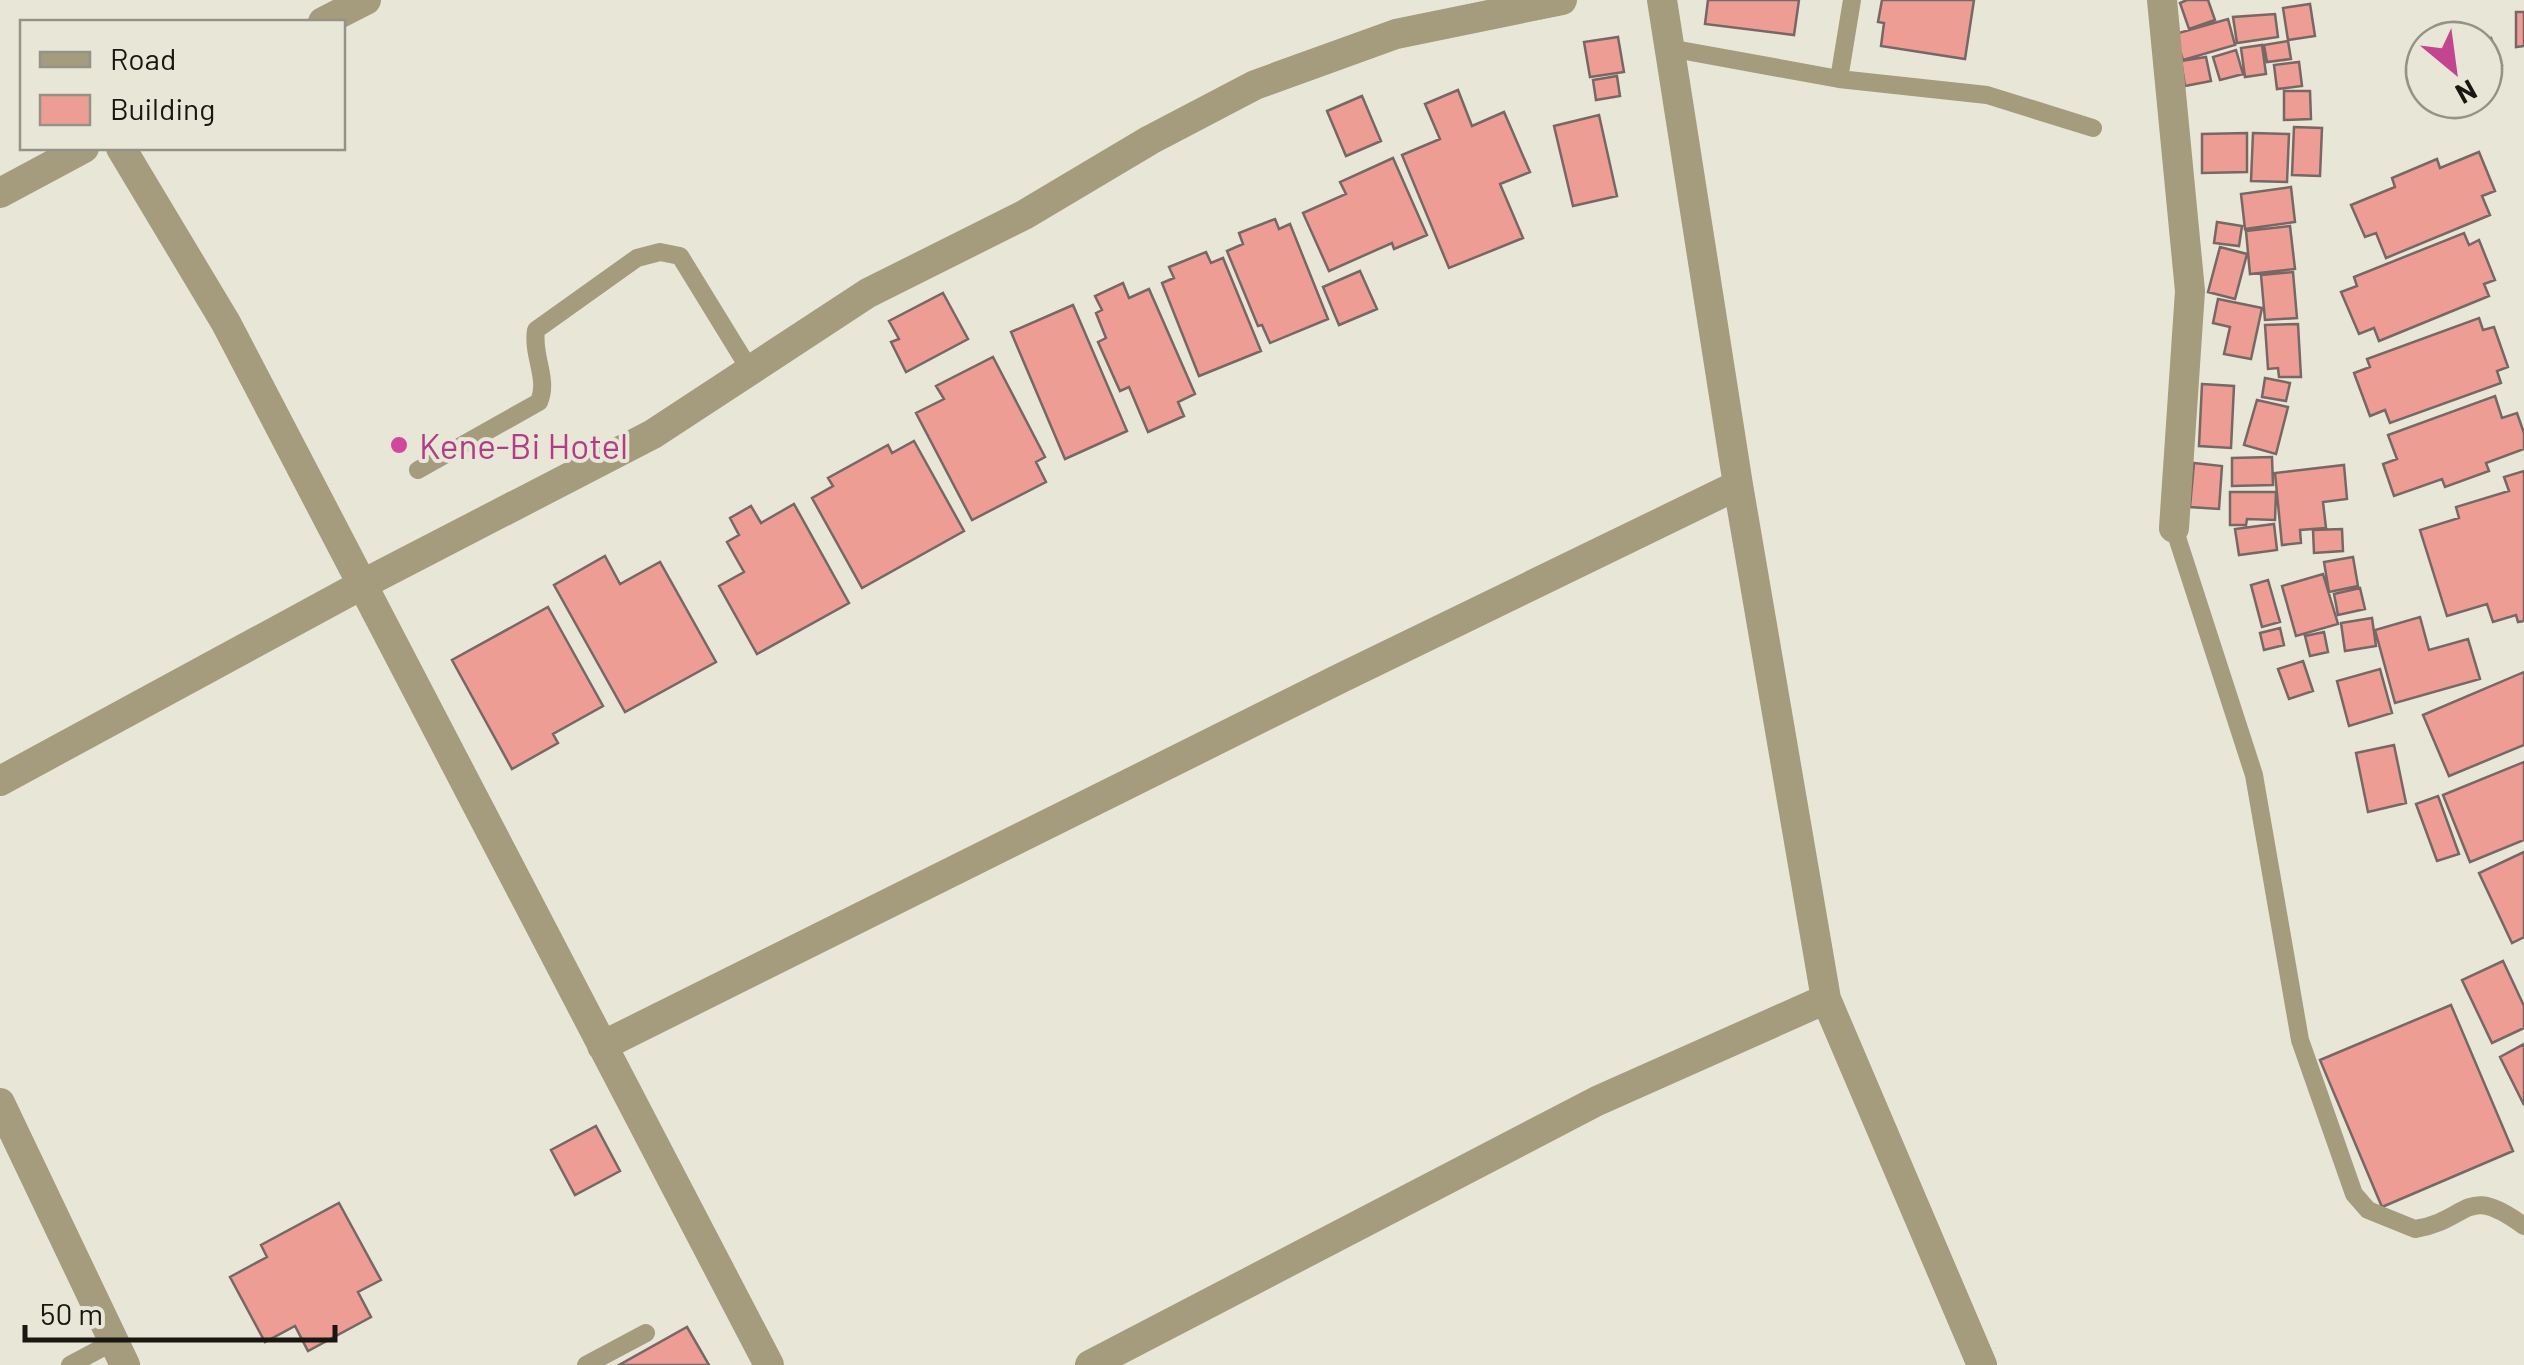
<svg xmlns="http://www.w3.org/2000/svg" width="2524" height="1365" viewBox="0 0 2524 1365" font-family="Barlow,sans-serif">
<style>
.building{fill:#ee9d95;stroke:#776765;stroke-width:2.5}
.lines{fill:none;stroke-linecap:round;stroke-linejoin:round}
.lane{stroke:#a59b7d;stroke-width:18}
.street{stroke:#a59b7d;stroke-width:30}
.hotel-dot{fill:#d1479c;stroke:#e8e6d6;stroke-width:4}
.labels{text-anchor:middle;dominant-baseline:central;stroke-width:8;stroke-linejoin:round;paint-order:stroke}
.hotel-label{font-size:35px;fill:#b23c85;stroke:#e8e6d6;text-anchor:start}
</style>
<rect width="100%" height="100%" fill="#e8e6d6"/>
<path class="building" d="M1708 0H1799L1794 35 1705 24Z
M1882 0H1974L1965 59 1881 46 1884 23 1878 22Z
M2187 0H2208L2215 20 2189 29 2180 3Z
M2310 4 2315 36 2288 40 2283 8Z
M2516 12H2524V46L2516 47Z
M2275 14 2278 37 2237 43 2233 17Z
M2228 19 2235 45 2183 60 2175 34Z
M1618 37 1624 72 1590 77 1584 42Z
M2491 38 2502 65 2484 72V41Z
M2288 41 2291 59 2267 62 2264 45Z
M2262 45 2266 74 2245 77 2241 48Z
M2236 50 2243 74 2220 80 2213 57Z
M2206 57 2211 81 2185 86 2181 61Z
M2299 62 2302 86 2277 89 2274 65Z
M1617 76 1620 96 1596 100 1593 80Z
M1458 90 1472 126 1504 112 1530 172 1500 184 1523 238 1449 268 1402 155 1440 139 1425 104Z
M2284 91H2310L2311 119 2284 120Z
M1362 96 1381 141 1346 156 1327 111Z
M1599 115 1617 196 1573 206 1554 126Z
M2294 127 2322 128 2320 176 2292 175Z
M2247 133V172L2202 173V134Z
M2253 133 2289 134 2287 182 2251 181Z
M2479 152 2495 191 2482 196 2490 215 2386 258 2376 233 2365 237 2351 205 2395 187 2392 178 2437 159 2440 168Z
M1393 158 1427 235 1394 249 1392 243 1329 271 1303 213 1346 194 1340 182Z
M2291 187 2295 222 2245 229 2241 194Z
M1275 219 1279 229 1290 224 1328 319 1270 343 1262 325 1258 326 1227 251 1243 244 1239 233Z
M2217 222 2242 226 2239 246 2214 243Z
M2290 226 2295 269 2250 274 2246 231Z
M2464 233 2469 245 2479 240 2495 280 2484 284 2489 296 2379 341 2374 328 2359 334 2341 292 2357 286 2354 277Z
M2220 247 2247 254 2235 299 2208 292Z
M1206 252 1211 263 1223 258 1261 351 1199 376 1162 283 1174 278 1169 267Z
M1360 271 1377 309 1339 325 1323 287Z
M2293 272 2297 318 2265 320 2261 275Z
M1123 283 1129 298 1149 289 1195 394 1178 402 1184 416 1148 432 1129 387 1120 391 1098 342 1106 338 1096 313 1102 310 1095 296Z
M943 293 968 339 906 372 891 342 899 339 889 321Z
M2218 299 2262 308 2251 359 2224 354 2230 327 2213 323Z
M1073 305 1127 431 1065 459 1011 332Z
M2479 318 2483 330 2494 327 2508 367 2497 371 2501 383 2390 423 2385 410 2370 416 2354 373 2370 367 2367 359Z
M2298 324 2301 377H2279L2278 368 2268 369 2265 325Z
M993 357 1045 457 1036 462 1046 482 972 520 916 413 944 399 936 386Z
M2265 378 2290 383 2286 401 2262 397Z
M2202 384 2234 386 2231 448 2199 446Z
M2495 396 2502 418 2517 413 2524 433V449L2486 463 2489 471 2445 487 2442 479 2394 496 2383 464 2397 459 2388 435Z
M2257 400 2288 407 2276 454 2244 445Z
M914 441 964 531 862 588 812 498 833 486 828 478 888 445 892 453Z
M2272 457 2273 485 2232 486V458Z
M2194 463 2222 466 2219 509 2190 507Z
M2344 465 2347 499 2323 502 2326 528 2300 530 2301 543 2282 545 2275 473Z
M2524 471V621L2518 622 2516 615 2493 622 2487 604 2447 616 2420 530 2459 518 2456 507 2509 491 2504 477Z
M2230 492H2276L2275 520 2247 519 2246 525H2230Z
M794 504 849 603 757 654 719 586 744 572 727 542 739 535 730 518 751 506 761 523Z
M2274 524 2277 550 2239 555 2235 529Z
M2342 529 2343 551 2314 553 2313 530Z
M605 556 620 584 660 562 716 662 625 712 554 585Z
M2353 557 2358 586 2329 592 2324 562Z
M2323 574 2338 624 2296 636 2282 586Z
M2268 580 2280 622 2262 627 2251 585Z
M2360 588 2365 609 2338 615 2334 594Z
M548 607 603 706 553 734 558 743 512 769 452 660Z
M2420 617 2429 650 2468 639 2480 679 2395 703 2375 630Z
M2372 618 2376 646 2345 651 2341 623Z
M2280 628 2284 645 2264 650 2260 633Z
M2324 632 2328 652 2310 656 2305 636Z
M2303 661 2313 691 2289 699 2278 669Z
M2380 669 2392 713 2349 726 2337 681Z
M2524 672V745L2449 776 2423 715Z
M2394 745 2406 803 2368 812 2356 753Z
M2524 762V840L2470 862 2443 795Z
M2438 796 2459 854 2437 861 2416 804Z
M2524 852V937L2512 943 2479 873Z
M2503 961 2524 1006V1028L2492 1043 2462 980Z
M2451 1005 2513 1151 2382 1207 2320 1060Z
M2524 1044V1105L2500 1057Z
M596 1126 620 1171 575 1195 551 1150Z
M339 1203 381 1280 358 1292 371 1317 308 1351 295 1326 265 1342 230 1277 267 1257 261 1245Z
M687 1327 709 1365H619Z"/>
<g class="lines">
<path class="lane" d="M1669 48 1839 79 1987 95 2093 128
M1839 79 1852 0
M418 470 539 402C549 378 532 357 536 330L637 258 660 252 680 256 750 370
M2174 528 2254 775 2300 1040 2354 1194 2368 1210 2415 1229C2471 1220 2464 1182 2524 1226
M70 1365 113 1342
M586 1365 646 1333"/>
<path class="street" d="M1662 0 1738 485 1826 999 1982 1365
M2162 0 2190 291 2174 528
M323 22 366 0
M121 148 226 323 769 1365
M0 193 84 148
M0 781 365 583 653 434 868 293 1024 215 1150 140 1255 85 1396 34 1562 0
M602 1046 1341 678 1738 485
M0 1103 125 1365
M1090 1365 1597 1101 1826 999"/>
</g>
<circle class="hotel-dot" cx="399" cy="445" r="10"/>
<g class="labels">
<g class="hotel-label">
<text x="419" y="445">Kene-Bi Hotel</text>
</g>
</g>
<rect x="20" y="20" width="325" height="130" fill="#e8e6d6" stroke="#959387" stroke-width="2.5"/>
<rect x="40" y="52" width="50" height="15" fill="#a59b7d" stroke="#959387" stroke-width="2.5"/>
<text x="110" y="70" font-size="30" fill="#181711">Road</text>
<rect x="40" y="95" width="50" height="30" fill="#ee9d95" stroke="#959387" stroke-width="2.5"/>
<text x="110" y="120" font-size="30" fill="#181711">Building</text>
<g transform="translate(2454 70) rotate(151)"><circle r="48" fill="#e8e6d6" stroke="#959387" stroke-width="2.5"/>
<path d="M0-8L18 38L0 25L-18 38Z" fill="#c3448f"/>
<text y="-15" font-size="28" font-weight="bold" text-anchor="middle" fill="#181711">N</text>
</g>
<path d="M25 1325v15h310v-15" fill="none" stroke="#181711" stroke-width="5"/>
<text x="40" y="1325" font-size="30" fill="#181711" stroke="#e8e6d6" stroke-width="8" paint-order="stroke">50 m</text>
</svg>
